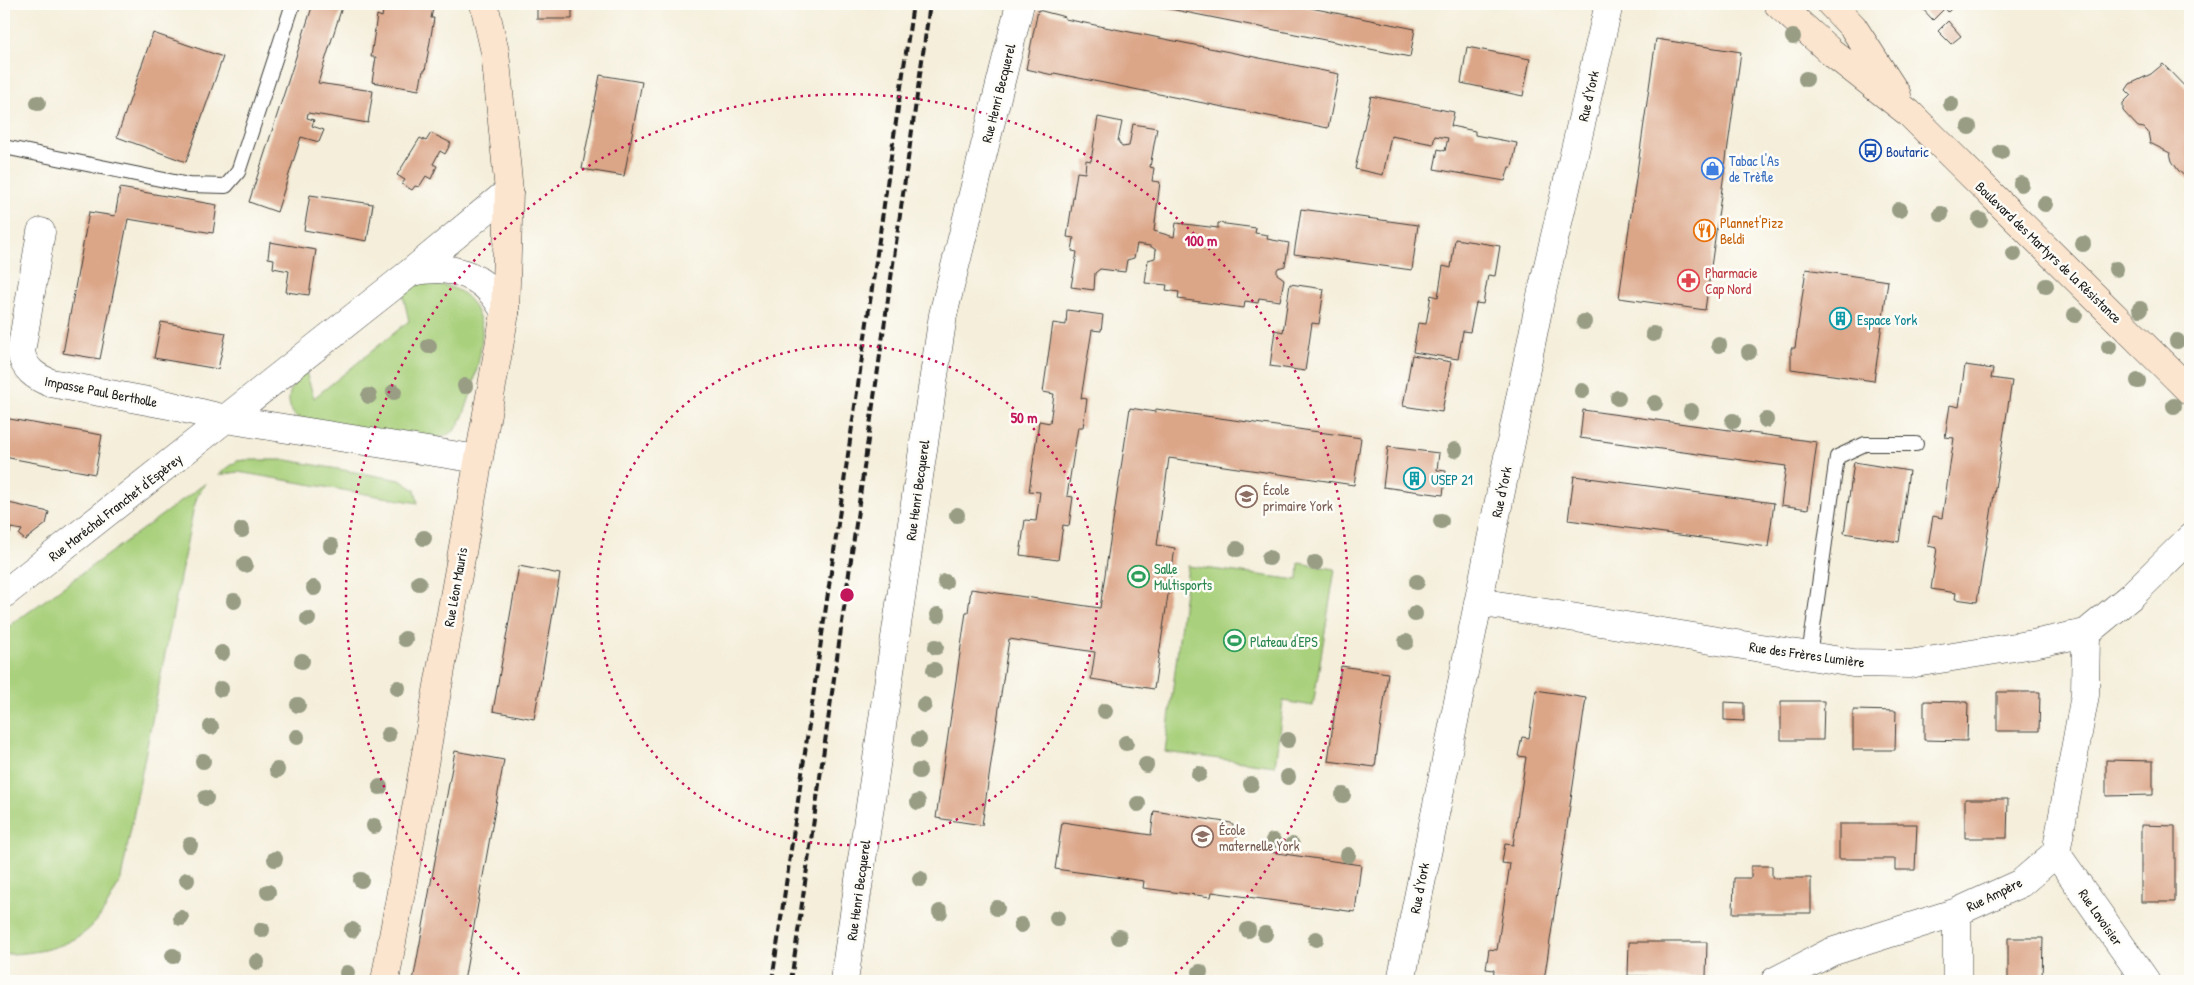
<svg xmlns="http://www.w3.org/2000/svg" width="2194" height="985" viewBox="0 0 2194 985" font-family="'Patrick Hand',sans-serif">
<style>
.green{fill:#a9d07b;stroke:#62764c}
.building{fill:#dba587}
.lines{fill:none;stroke-linecap:round;stroke-linejoin:round}
.service-casing{stroke:#3c3c38;stroke-width:16}
.minor-casing{stroke:#3c3c38;stroke-width:29}
.secondary-casing{stroke:#3c3c38;stroke-width:29}
.service{stroke:#fff;stroke-width:14}
.minor{stroke:#fff;stroke-width:28}
.secondary{stroke:#fbe5cf;stroke-width:28}
.rail{stroke:#1c1c1c;stroke-width:4;stroke-dasharray:8 4;stroke-linecap:butt}
.tree{fill:#989d84}
.ring{fill:none;stroke:#c2185b;stroke-width:2.5;stroke-dasharray:2.5 5}
.labels{text-anchor:middle;dominant-baseline:central;stroke-width:5;stroke-linejoin:round;paint-order:stroke}
.street-label{font-size:14px;fill:#1c1c1c;stroke:#fdfcf7}
.transit-label{font-size:14px;fill:#164399;stroke:#fdfcf7;text-anchor:start}
.shop-label{font-size:14px;fill:#366cbe;stroke:#fdfcf7;text-anchor:start}
.food-label{font-size:14px;fill:#c56008;stroke:#fdfcf7;text-anchor:start}
.health-label{font-size:14px;fill:#be3a42;stroke:#fdfcf7;text-anchor:start}
.culture-label{font-size:14px;fill:#0d838f;stroke:#fdfcf7;text-anchor:start}
.education-label{font-size:14px;fill:#785e54;stroke:#fdfcf7;text-anchor:start}
.leisure-label{font-size:14px;fill:#27864d;stroke:#fdfcf7;text-anchor:start}
.centre{fill:#c2185b;stroke:#fdfcf7;stroke-width:2.5}
.ring-label{font-size:15px;text-anchor:middle;font-weight:bold;fill:#c2185b;stroke:#fdfcf7;stroke-width:5;stroke-linejoin:round;paint-order:stroke}
</style>
<rect width="100%" height="100%" fill="#fdfcf7"/>
<filter id="ink" filterUnits="userSpaceOnUse"><feTurbulence type="fractalNoise" baseFrequency=".02" numOctaves="2"/><feDisplacementMap in="SourceGraphic" scale="10" xChannelSelector="R" yChannelSelector="G"/><feConvolveMatrix kernelMatrix="1 2 1 2 8 2 1 2 1" color-interpolation-filters="sRGB"/></filter>
<filter id="wash" filterUnits="userSpaceOnUse"><feTurbulence type="fractalNoise" baseFrequency=".0096" numOctaves="4" result="noise"/><feDisplacementMap in="SourceGraphic" scale="20" xChannelSelector="R" yChannelSelector="G"/><feGaussianBlur stdDeviation="1.12" result="paint"/><feColorMatrix in="noise" values="0 0 0 0 0 0 0 0 0 0 0 0 0 0 0 0 0 1.4 0 .05"/><feComposite in="paint" operator="in"/></filter>
<g filter="url(#wash)">
<rect width="100%" height="100%" fill="#f4eeda"/>
<path class="green" d="M426 282C440 285 455 286 465 295 475 304 480 317 482 329 484 349 468 414 456 429 449 436 436 438 428 441L300 418 295 416C282 399 292 382 306 372L314 398 409 321 403 295 417 284Z
M245 460H287L400 480 415 490 418 503 238 472 218 475 237 461Z
M206 483 197 497 193 511 121 879C113 895 105 912 93 925 71 948 34 954 4 954V630Z
M1299 563 1335 569 1313 706 1283 701 1275 766 1165 752 1188 566 1298 580Z"/>
<g id="blocks">
<path class="building" d="M313 4H343L318 83 373 91 368 123 308 113 307 118 314 120 312 126 324 130 319 142 301 137 277 212 249 202Z
M384 4H434L431 18H434L425 71H423L419 90 372 82 376 57H371L377 15 382 17Z
M537 4H572V19H537Z
M1145 4H1291L1415 29 1410 57Z
M1918 4H1956L1948 12 1945 8 1933 20Z
M1038 10 1065 17V19L1339 74 1328 128 1054 73 1053 75 1026 69Z
M1948 21 1961 36 1951 44 1938 31Z
M153 33 223 57 186 162 117 137Z
M1656 39 1741 52 1705 310 1619 298Z
M1467 47 1530 59 1523 96 1461 83Z
M2163 64 2190 92V181L2178 170 2172 161 2170 153 2150 143 2148 132 2144 128 2138 127 2123 111V103L2131 95 2126 90 2130 84 2151 74Z
M600 75 642 82 624 176 582 169Z
M1371 96 1454 112 1451 126 1475 131V135L1517 143 1512 167H1509L1505 181 1434 169 1438 149 1445 151 1448 138 1435 136 1433 144 1391 136 1383 175 1355 169Z
M1098 117 1122 122 1118 141 1122 147 1129 146 1133 124 1157 128 1150 167 1154 168 1152 181 1160 182 1154 231 1174 237 1176 223 1218 228V223L1256 228 1255 233 1268 235 1267 239 1289 243 1285 266 1278 268 1277 270V274L1284 279 1280 301 1259 298 1258 303 1245 301 1244 308 1178 299 1179 292 1166 290 1167 285 1145 283 1148 260 1155 258 1156 250 1150 246 1137 244 1134 258 1127 260 1125 272 1100 269 1095 273 1094 290 1071 287 1077 252 1072 251 1074 238 1067 237 1077 172 1085 173 1086 160 1091 161Z
M431 133 451 143 445 154 440 151 433 164 437 166 431 179 426 176 419 187 415 186 412 190 402 184 405 180 397 175 420 138 426 141Z
M120 188 217 205 213 233 128 219 100 359 63 353 89 212 115 216Z
M310 195 373 204 367 241 304 230Z
M1301 209 1418 225 1412 270 1294 254Z
M1455 239 1500 246 1495 276 1488 275 1483 304 1476 303 1470 332 1463 331 1458 359 1413 352 1418 323 1426 324 1431 295 1438 297 1443 266 1451 268Z
M270 242 316 250 309 295 286 292 289 271 273 268 274 259 268 258Z
M1806 269 1888 281 1874 381 1791 369V348H1795Z
M1290 284 1324 289 1319 324 1312 323 1305 371 1270 366 1275 330 1283 332Z
M1067 310 1103 315 1101 331 1092 330 1081 398 1087 399 1083 427H1078L1067 496 1073 497 1069 526 1063 525 1058 560 1020 555 1025 520 1036 521 1040 492 1029 491 1039 421 1050 423 1054 394 1043 392 1053 323 1066 325Z
M161 322 226 333 218 369 154 358Z
M1412 355 1451 362 1442 412 1403 406Z
M1965 365 1993 369 1991 378 2012 381 1977 602 1955 599 1956 593 1931 589 1937 548 1928 546 1933 516 1942 518 1954 438 1945 437 1950 405 1959 407Z
M1130 408 1155 412 1156 409 1361 438 1354 485 1169 458 1157 545 1175 548 1154 689 1091 679 1095 652 1009 639 982 825 936 818 966 612H968L971 589 1100 608Z
M1583 410 1817 442 1808 509 1781 505 1786 466 1580 438Z
M4 418 102 435 95 474 4 457Z
M1388 447 1439 453 1437 470 1446 471 1443 495 1383 487Z
M1854 462 1909 471 1899 542 1844 533Z
M1574 476 1774 503 1768 547 1568 520Z
M4 502 49 512 46 524 25 540 19 535 22 530 11 528 10 534 4 533Z
M519 566 560 574 534 719 493 711Z
M1341 666 1388 673 1375 767 1328 761Z
M1536 690 1586 698 1544 981H1493L1494 970 1486 969 1489 949 1497 950 1510 864 1502 863 1505 844 1513 845 1526 757 1518 756 1522 737 1529 738Z
M1997 692H2040L2039 731H1997Z
M1781 701H1824L1823 740H1781Z
M1924 701 1968 702 1967 741 1924 740Z
M1724 702 1744 703V721L1724 720Z
M1853 710 1896 711 1895 750H1853Z
M455 751 504 760 464 981H413Z
M2106 760 2153 761V795L2106 796Z
M1965 799H2008L2007 838H1965Z
M1154 811 1231 823 1238 832 1235 847 1361 865 1355 912 1212 892 1211 897 1143 888 1144 881 1055 869 1062 822 1151 835Z
M1839 824H1917L1915 870H1895V859H1839Z
M2141 825 2175 826V902H2141Z
M1751 866H1772V878H1811V913H1733L1734 878H1751Z
M2008 938H2043L2042 981H2008Z
M1629 942H1707L1706 977 1628 976Z"/>
</g>
</g>
<g filter="url(#ink)">
<use href="#blocks" fill-opacity="0" stroke="#3c3c38" stroke-width="1"/>
<g class="lines">
<defs>
<path id="service" d="M4 147 189 185 226 186 238 172 293 4
M1809 656 1837 457 1865 444H1916"/>
<path id="minor" d="M41 232 21 352C24 369 35 377 51 383L169 405 226 419 478 459
M411 272C452 264 486 273 505 313
M4 594 411 272 509 191
M1478 602 1853 663 1909 664 2033 644 2086 633 2131 596 2190 538
M2056 853 2146 981
M1957 912V981
M844 981 943 315 1020 4
M1401 981 1540 300 1609 4
M1775 981 1831 952 1957 912 2021 883 2056 853 2085 695 2086 633"/>
<path id="secondary" d="M1778 4 1831 52 1909 113 2190 391
M1831 4 1853 27 1897 95
M385 981 505 313 509 191 495 52 484 4"/>
</defs>
<use href="#service" class="service-casing"/>
<use href="#minor" class="minor-casing"/>
<use href="#secondary" class="secondary-casing"/>
<use href="#service" class="service"/>
<use href="#minor" class="minor"/>
<use href="#secondary" class="secondary"/>
<path class="rail" d="M772 981 913 4
M791 981 930 4"/>
</g>
<g class="tree">
<circle cx="1793" cy="37" r="8"/>
<circle cx="1806" cy="79" r="8"/>
<circle cx="38" cy="103" r="8"/>
<circle cx="1951" cy="104" r="8"/>
<circle cx="1969" cy="127" r="8"/>
<circle cx="2001" cy="152" r="8"/>
<circle cx="2021" cy="184" r="8"/>
<circle cx="2045" cy="204" r="8"/>
<circle cx="1899" cy="210" r="8"/>
<circle cx="1941" cy="214" r="8"/>
<circle cx="1980" cy="220" r="8"/>
<circle cx="2083" cy="244" r="8"/>
<circle cx="2014" cy="254" r="8"/>
<circle cx="2116" cy="269" r="8"/>
<circle cx="2046" cy="286" r="8"/>
<circle cx="2140" cy="309" r="8"/>
<circle cx="2075" cy="315" r="8"/>
<circle cx="1584" cy="322" r="8"/>
<circle cx="1653" cy="334" r="8"/>
<circle cx="2177" cy="341" r="8"/>
<circle cx="1719" cy="345" r="8"/>
<circle cx="429" cy="346" r="8"/>
<circle cx="2109" cy="347" r="8"/>
<circle cx="1749" cy="352" r="8"/>
<circle cx="2138" cy="381" r="8"/>
<circle cx="465" cy="386" r="8"/>
<circle cx="1582" cy="391" r="8"/>
<circle cx="394" cy="392" r="8"/>
<circle cx="369" cy="396" r="8"/>
<circle cx="1618" cy="398" r="8"/>
<circle cx="1655" cy="403" r="8"/>
<circle cx="2174" cy="406" r="8"/>
<circle cx="1691" cy="411" r="8"/>
<circle cx="1766" cy="420" r="8"/>
<circle cx="1733" cy="421" r="8"/>
<circle cx="1455" cy="450" r="8"/>
<circle cx="957" cy="515" r="8"/>
<circle cx="1441" cy="521" r="8"/>
<circle cx="242" cy="530" r="8"/>
<circle cx="424" cy="538" r="8"/>
<circle cx="331" cy="546" r="8"/>
<circle cx="1237" cy="549" r="8"/>
<circle cx="1269" cy="558" r="8"/>
<circle cx="1315" cy="563" r="8"/>
<circle cx="245" cy="565" r="8"/>
<circle cx="945" cy="582" r="8"/>
<circle cx="1417" cy="582" r="8"/>
<circle cx="419" cy="583" r="8"/>
<circle cx="314" cy="588" r="8"/>
<circle cx="234" cy="601" r="8"/>
<circle cx="1415" cy="614" r="8"/>
<circle cx="938" cy="615" r="8"/>
<circle cx="308" cy="619" r="8"/>
<circle cx="405" cy="639" r="8"/>
<circle cx="1406" cy="642" r="8"/>
<circle cx="936" cy="647" r="8"/>
<circle cx="222" cy="653" r="8"/>
<circle cx="302" cy="661" r="8"/>
<circle cx="934" cy="670" r="8"/>
<circle cx="398" cy="688" r="8"/>
<circle cx="221" cy="689" r="8"/>
<circle cx="298" cy="705" r="8"/>
<circle cx="924" cy="705" r="8"/>
<circle cx="1105" cy="711" r="8"/>
<circle cx="211" cy="727" r="8"/>
<circle cx="388" cy="735" r="8"/>
<circle cx="297" cy="737" r="8"/>
<circle cx="919" cy="740" r="8"/>
<circle cx="1288" cy="740" r="8"/>
<circle cx="1126" cy="743" r="8"/>
<circle cx="203" cy="761" r="8"/>
<circle cx="1146" cy="765" r="8"/>
<circle cx="277" cy="770" r="8"/>
<circle cx="919" cy="771" r="8"/>
<circle cx="1199" cy="774" r="8"/>
<circle cx="1288" cy="777" r="8"/>
<circle cx="1251" cy="784" r="8"/>
<circle cx="380" cy="787" r="8"/>
<circle cx="1343" cy="795" r="8"/>
<circle cx="206" cy="798" r="8"/>
<circle cx="918" cy="802" r="8"/>
<circle cx="1138" cy="804" r="8"/>
<circle cx="374" cy="826" r="8"/>
<circle cx="1273" cy="841" r="8"/>
<circle cx="190" cy="845" r="8"/>
<circle cx="1292" cy="845" r="8"/>
<circle cx="1348" cy="855" r="8"/>
<circle cx="275" cy="859" r="8"/>
<circle cx="920" cy="879" r="8"/>
<circle cx="187" cy="880" r="8"/>
<circle cx="361" cy="880" r="8"/>
<circle cx="268" cy="892" r="8"/>
<circle cx="997" cy="908" r="8"/>
<circle cx="940" cy="912" r="8"/>
<circle cx="181" cy="918" r="8"/>
<circle cx="1057" cy="918" r="8"/>
<circle cx="1021" cy="925" r="8"/>
<circle cx="262" cy="930" r="8"/>
<circle cx="352" cy="930" r="8"/>
<circle cx="1248" cy="930" r="8"/>
<circle cx="1265" cy="934" r="8"/>
<circle cx="1119" cy="937" r="8"/>
<circle cx="1316" cy="939" r="8"/>
<circle cx="173" cy="956" r="8"/>
<circle cx="257" cy="962" r="8"/>
<circle cx="1200" cy="972" r="8"/>
<circle cx="347" cy="973" r="8"/>
</g>
</g>
<g class="ring">
<circle cx="847" cy="595" r="250"/>
<path d="M525 979A501 501 0 1 1 1169 979"/>
</g>
<defs>
<symbol id="bus-ring" viewBox="-11 -11 22 22"><circle r="9.5" fill="#fdfcf7" stroke="#1a4fb4" stroke-width="1.5"/><path d="M-5-6H5V4H4V6H2V4H-2V6H-4V4H-5ZM-3.5-4V0h7V-4ZM-3.5 1.2v1.5H-2V1.2ZM2 1.2v1.5H3.5V1.2Z" fill="#1a4fb4"/></symbol>
<symbol id="shop-ring" viewBox="-11 -11 22 22"><circle r="9.5" fill="#fdfcf7" stroke="#3f7fe0" stroke-width="1.5"/><path d="M-5-2.5h2.3a2.7 3.5 0 0 1 5.4 0H5L5.5 6h-11ZM-1.5-2.5h3a1.5 2.3 0 0 0-3 0Z" fill="#3f7fe0"/></symbol>
<symbol id="restaurant-ring" viewBox="-11 -11 22 22"><circle r="9.5" fill="#fdfcf7" stroke="#e8710a" stroke-width="1.5"/><path d="M-5-6h1v4h1v-4h1v4h1v-4h1v5L-1.5 .5V6h-2V.5L-5-1ZM5-6V6H3V1.5H1.5Q1.5-4 5-6Z" fill="#e8710a"/></symbol>
<symbol id="pharmacy-ring" viewBox="-11 -11 22 22"><circle r="9.5" fill="#fdfcf7" stroke="#e0444e" stroke-width="1.5"/><path d="M-2-6h4v4h4v4h-4v4h-4v-4h-4v-4h4Z" fill="#e0444e"/></symbol>
<symbol id="building-ring" viewBox="-11 -11 22 22"><circle r="9.5" fill="#fdfcf7" stroke="#0f9aa8" stroke-width="1.5"/><path d="M-4-6H4V6H1V3H-1V6H-4ZM-2.5-4.3h1.7v1.8h-1.7ZM.8-4.3h1.7v1.8H.8ZM-2.5-1h1.7V.8h-1.7ZM.8-1h1.7V.8H.8Z" fill="#0f9aa8"/></symbol>
<symbol id="school-ring" viewBox="-11 -11 22 22"><circle r="9.5" fill="#fdfcf7" stroke="#8d6e63" stroke-width="1.5"/><path d="M0-5L7-2L0 1L-7-2ZM-4 1L0 2.5L4 1V4Q0 6-4 4Z" fill="#8d6e63"/></symbol>
<symbol id="stadium-ring" viewBox="-11 -11 22 22"><circle r="9.5" fill="#fdfcf7" stroke="#2e9e5b" stroke-width="1.5"/><path d="M0-5a6.5 5 0 1 0 0 10a6.5 5 0 1 0 0-10ZM-3.5-1.8h7v3.6h-7Z" fill="#2e9e5b"/></symbol>
</defs>
<g fill-rule="evenodd">
<use href="#bus-ring" x="1858" y="138" width="25" height="25"/>
<use href="#shop-ring" x="1700" y="156" width="25" height="25"/>
<use href="#restaurant-ring" x="1692" y="218" width="25" height="25"/>
<use href="#pharmacy-ring" x="1676" y="268" width="25" height="25"/>
<use href="#building-ring" x="1828" y="306" width="25" height="25"/>
<use href="#building-ring" x="1402" y="466" width="25" height="25"/>
<use href="#school-ring" x="1234" y="484" width="25" height="25"/>
<use href="#stadium-ring" x="1126" y="564" width="25" height="25"/>
<use href="#stadium-ring" x="1222" y="628" width="25" height="25"/>
<use href="#school-ring" x="1190" y="824" width="25" height="25"/>
</g>
<g class="labels">
<g class="street-label">
<text transform="translate(998 93) rotate(-76)">Rue Henri Becquerel</text>
<text transform="translate(1588 96) rotate(-77)">Rue d'York</text>
<text transform="translate(2049 252) rotate(44)">Boulevard des Martyrs de la Résistance</text>
<text transform="translate(101 391) rotate(11)">Impasse Paul Bertholle</text>
<text transform="translate(917 490) rotate(-82)">Rue Henri Becquerel</text>
<text transform="translate(1501 492) rotate(-78)">Rue d'York</text>
<text transform="translate(115 507) rotate(-38)">Rue Maréchal Franchet d'Espèrey</text>
<text transform="translate(455 587) rotate(-80)">Rue Léon Mauris</text>
<text transform="translate(1807 654) rotate(8)">Rue des Frères Lumière</text>
<text transform="translate(1419 888) rotate(-79)">Rue d'York</text>
<text transform="translate(858 890) rotate(-82)">Rue Henri Becquerel</text>
<text transform="translate(1994 894) rotate(-26)">Rue Ampère</text>
<text transform="translate(2101 917) rotate(55)">Rue Lavoisier</text>
</g>
<g class="transit-label">
<text x="1886" y="151">Boutaric</text>
</g>
<g class="shop-label">
<text x="1729" y="160">Tabac l'As<tspan x="1729" dy="16">de Trèfle</tspan></text>
</g>
<g class="food-label">
<text x="1720" y="222">Plannet'Pizz<tspan x="1720" dy="16">Beldi</tspan></text>
</g>
<g class="health-label">
<text x="1705" y="272">Pharmacie<tspan x="1705" dy="16">Cap Nord</tspan></text>
</g>
<g class="culture-label">
<text x="1857" y="319">Espace York</text>
<text x="1431" y="479">USEP 21</text>
</g>
<g class="education-label">
<text x="1263" y="489">École<tspan x="1263" dy="16">primaire York</tspan></text>
<text x="1219" y="829">École<tspan x="1219" dy="16">maternelle York</tspan></text>
</g>
<g class="leisure-label">
<text x="1154" y="568">Salle<tspan x="1154" dy="16">Multisports</tspan></text>
<text x="1250" y="641">Plateau d'EPS</text>
</g>
</g>
<circle cx="847" cy="595" r="8" class="centre"/>
<g class="ring-label">
<text x="1201" y="246">100 m</text>
<text x="1024" y="423">50 m</text>
</g>
<rect width="2194" height="985" fill="none" stroke="#fdfcf7" stroke-width="20"/>
</svg>
